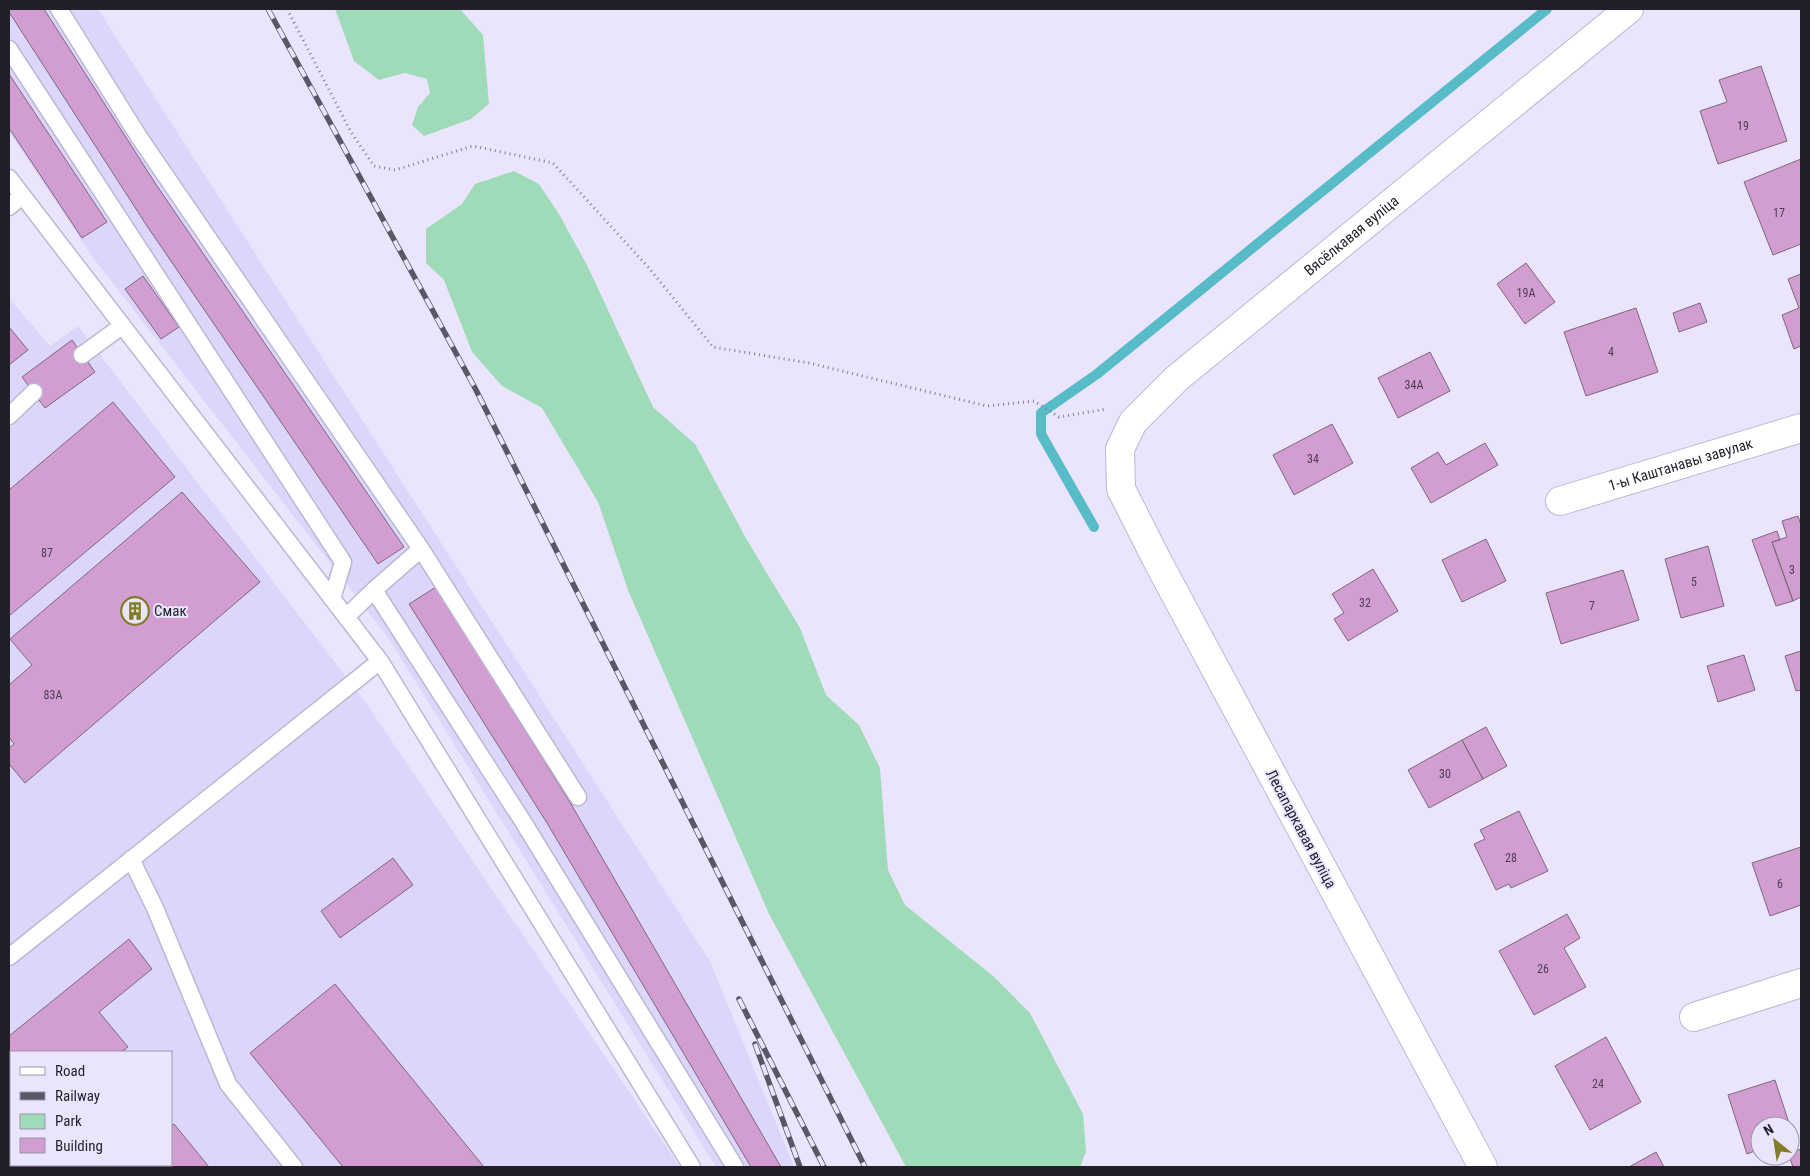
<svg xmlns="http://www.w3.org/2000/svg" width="1810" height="1176" viewBox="0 0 1810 1176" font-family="'Roboto Condensed',sans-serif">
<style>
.built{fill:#ddd6fb;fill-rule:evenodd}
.green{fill:#a0dbb9}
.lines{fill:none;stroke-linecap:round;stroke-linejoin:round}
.stream{stroke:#58bbc8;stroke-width:10}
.building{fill:#d29dd1;stroke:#7d687c}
.service-casing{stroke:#bcb7d3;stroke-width:19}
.minor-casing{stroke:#bcb7d3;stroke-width:30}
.path{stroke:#817e8f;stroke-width:3;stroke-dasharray:1 4;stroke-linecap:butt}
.service{stroke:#fff;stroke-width:16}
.minor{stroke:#fff;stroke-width:28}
.rail-casing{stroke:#595665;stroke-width:5.5}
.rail{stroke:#eae5fd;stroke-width:4;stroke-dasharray:11;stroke-linecap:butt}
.labels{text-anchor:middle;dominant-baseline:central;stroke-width:4;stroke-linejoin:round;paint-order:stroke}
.number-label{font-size:12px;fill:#4d3e54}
.street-label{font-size:15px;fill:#211f2a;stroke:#eae5fd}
.poi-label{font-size:15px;fill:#211f2a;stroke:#eae5fd;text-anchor:start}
</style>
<rect width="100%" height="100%" fill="#eae5fd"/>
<path class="built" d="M9 9H98L710 961 794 1167H716L389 639 94 259 9 132Z
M9 298 50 346 78 326 366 703 680 1167H9ZM11 1052H171V1165H11Z"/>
<path class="green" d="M335 9H460L483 35 489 104 471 119 424 136 412 125 418 107 430 93 427 79 405 73 379 80 354 61Z
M514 171 539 184 559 214 588 267 653 407 695 444 747 540 800 628 826 695 859 725 880 768 888 870 905 905 993 976 1030 1013 1083 1114 1086 1152 1080 1167H906L769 914 628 590 598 502 542 408 502 386 472 352 444 280 426 263V229L462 204 475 184Z"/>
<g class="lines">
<path class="stream" d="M1094 527 1041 434V413L1097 374 1547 9"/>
</g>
<path class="building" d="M9 9H44L157 186 404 547 378 564 147 226 9 12Z
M1761 66 1787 141 1718 164 1700 111 1727 102 1719 80Z
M9 74 107 222 82 238 9 128Z
M1801 159V244L1773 255 1744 182Z
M1526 263 1555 302 1525 324 1497 284Z
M1801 274V346L1794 349 1782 315 1799 308 1788 279Z
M143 276 179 327 161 339 125 289Z
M1700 303 1707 322 1679 332 1673 313Z
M1636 308 1658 372 1586 396 1564 332Z
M9 327 28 350 9 365Z
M72 340 95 372 45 408 22 377Z
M1430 352 1450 391 1398 418 1378 378Z
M113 402 175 477 9 616V490Z
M1332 424 1353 463 1294 495 1273 455Z
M1485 443 1498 465 1431 503 1411 468 1438 452 1446 465Z
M182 492 260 582 25 783 9 764V748L14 744 9 737V685L32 665 10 639Z
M1798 516 1801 525V597L1793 601 1772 542 1787 537 1782 521Z
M1777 531 1780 540 1772 542 1793 601 1776 606 1752 540Z
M1486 539 1506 581 1462 602 1442 560Z
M1708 546 1724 606 1681 618 1665 559Z
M1373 569 1398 611 1348 641 1334 619 1344 613 1332 594Z
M1623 570 1639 620 1561 644 1546 593Z
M436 587 571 804 781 1167H751L547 823 409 604Z
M1801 651V690L1796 691 1785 656Z
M1744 655 1755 690 1718 702 1707 666Z
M1486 727 1507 766 1483 779 1462 740Z
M1462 740 1483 779 1429 808 1408 770Z
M1519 811 1548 871 1511 888 1509 884 1496 890 1474 844 1485 839 1480 830Z
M1801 847V905L1770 916 1752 863Z
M393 858 413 885 340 938 321 911Z
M1567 914 1580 938 1564 948 1586 987 1534 1015 1499 951Z
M129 939 152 969 99 1012 128 1047 121 1052H11V1140L9 1142V1036Z
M335 984 484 1167H343L250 1053Z
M1606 1037 1641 1102 1590 1130 1555 1066Z
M1775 1080 1790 1126H1760V1149L1747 1154 1728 1095Z
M174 1124 209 1167H120L123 1165H171V1126Z
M1801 1149V1167H1793L1789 1156 1790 1153Z
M1656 1152 1664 1167H1629Z"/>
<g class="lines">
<defs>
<path id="service" d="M59 9 139 137 421 549 578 797
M9 49 343 562 332 599
M9 178 380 661 692 1167
M9 207 22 196
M82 355 122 326
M9 416 34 392
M374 590 522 820 735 1167
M346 617 374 590 421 549
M131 859 155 908 228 1084 294 1167
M9 957 380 661"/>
<g id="minor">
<path id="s1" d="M1560 501 1801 428"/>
<path d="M1694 1017 1801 983"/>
<path id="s2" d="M1483 1167 1159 564 1121 489 1120 449 1133 422 1176 379 1629 9"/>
</g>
</defs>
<use href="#service" class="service-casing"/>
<use href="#minor" class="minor-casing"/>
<path class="path" d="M287 9 351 132 374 166 395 170 473 146 553 163 649 268 713 347 809 363 987 406 1034 401 1059 417 1107 409"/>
<use href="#service" class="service"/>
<use href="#minor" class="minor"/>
<defs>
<path id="rail" d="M268 9 475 388 865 1167
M739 999 824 1167
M755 1044 800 1167"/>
</defs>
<use href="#rail" class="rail-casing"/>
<use href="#rail" class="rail"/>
</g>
<defs>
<symbol id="building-ring" viewBox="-11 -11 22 22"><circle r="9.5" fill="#eae5fd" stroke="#807d25" stroke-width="1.5"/><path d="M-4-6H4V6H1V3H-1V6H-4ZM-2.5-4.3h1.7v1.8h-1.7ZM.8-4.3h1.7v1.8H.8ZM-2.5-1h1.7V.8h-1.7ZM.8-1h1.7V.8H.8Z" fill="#807d25"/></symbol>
</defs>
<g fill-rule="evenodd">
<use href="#building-ring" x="119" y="595" width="32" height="32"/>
</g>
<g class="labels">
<g class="number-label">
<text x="1743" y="126">19</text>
<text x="1779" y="213">17</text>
<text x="1526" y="293">19А</text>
<text x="1611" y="352">4</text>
<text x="1414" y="385">34А</text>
<text x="1313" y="459">34</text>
<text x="47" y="553">87</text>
<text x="1792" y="570">3</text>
<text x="1694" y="582">5</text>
<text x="1365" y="603">32</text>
<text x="1592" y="606">7</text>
<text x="53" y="695">83А</text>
<text x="1445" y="774">30</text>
<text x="1511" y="858">28</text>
<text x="1780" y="884">6</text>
<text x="1543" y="969">26</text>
<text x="1598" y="1084">24</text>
</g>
<g class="street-label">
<text stroke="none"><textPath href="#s2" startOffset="1126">Вясёлкавая вуліца</textPath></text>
<text stroke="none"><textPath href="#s1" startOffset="126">1-ы Каштанавы завулак</textPath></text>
<text transform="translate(1301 829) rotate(62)">Лесапаркавая вуліца</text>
</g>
<g class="poi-label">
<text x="154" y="611">Смак</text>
</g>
</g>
<rect width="1810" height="1176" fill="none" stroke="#211f2a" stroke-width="20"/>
<rect x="10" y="1051" width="162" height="115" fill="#eae5fd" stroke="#9a96a9"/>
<rect x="20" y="1067" width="25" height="8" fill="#ffffff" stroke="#9a96a9"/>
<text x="55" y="1076" font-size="15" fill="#211f2a">Road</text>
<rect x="20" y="1092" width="25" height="8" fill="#595665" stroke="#9a96a9"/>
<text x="55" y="1101" font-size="15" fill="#211f2a">Railway</text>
<rect x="20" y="1114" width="25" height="15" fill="#a0dbb9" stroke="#9a96a9"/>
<text x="55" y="1126" font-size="15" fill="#211f2a">Park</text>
<rect x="20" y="1138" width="25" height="15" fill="#d29dd1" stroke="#9a96a9"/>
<text x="55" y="1151" font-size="15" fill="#211f2a">Building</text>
<g transform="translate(1775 1141) rotate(330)"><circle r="24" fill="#eae5fd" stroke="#9a96a9"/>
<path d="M0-4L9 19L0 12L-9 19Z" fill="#807d25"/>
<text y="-8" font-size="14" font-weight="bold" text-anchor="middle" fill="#211f2a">N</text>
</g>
</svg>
